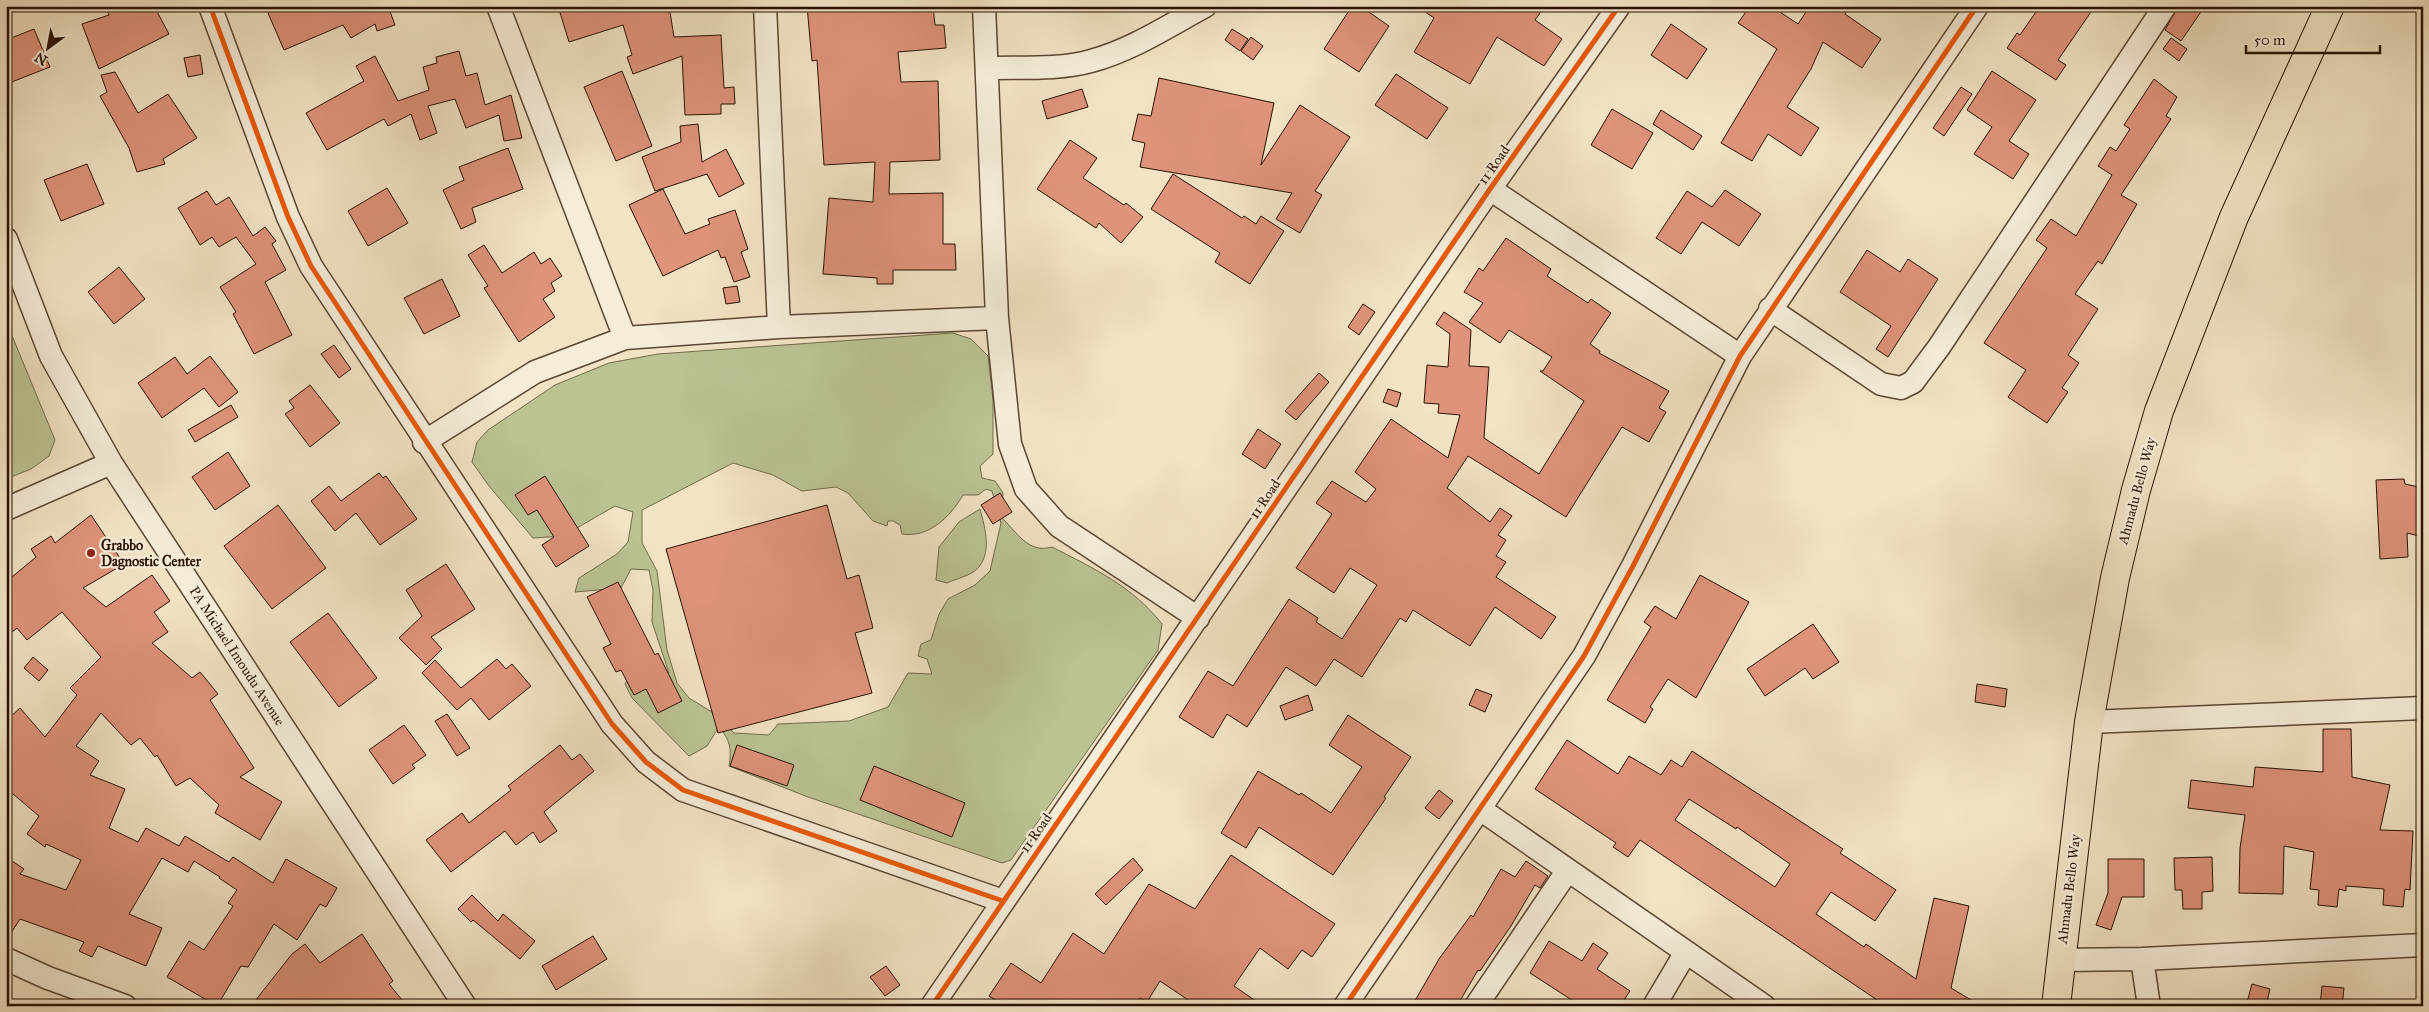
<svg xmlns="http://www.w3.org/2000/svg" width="2429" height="1012" viewBox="0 0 2429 1012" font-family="'IM FELL Great Primer',serif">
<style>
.green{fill:#bbc393;stroke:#726a4a;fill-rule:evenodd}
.building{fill:#de937a;stroke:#291101;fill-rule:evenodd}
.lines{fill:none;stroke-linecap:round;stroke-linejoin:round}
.minor-casing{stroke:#5b4632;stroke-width:25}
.major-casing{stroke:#291101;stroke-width:30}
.minor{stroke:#f6edd9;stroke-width:22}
.major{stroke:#f1e3c4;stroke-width:28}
.cycleway-casing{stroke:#f6edd9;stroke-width:8}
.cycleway{stroke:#e8590c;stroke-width:5}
.poi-dot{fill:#8f2418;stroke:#f6edd9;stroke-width:2}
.labels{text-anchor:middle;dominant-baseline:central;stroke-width:4.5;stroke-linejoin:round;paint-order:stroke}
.street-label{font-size:14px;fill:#291101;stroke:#f6edd9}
.poi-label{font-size:14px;font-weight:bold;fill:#291101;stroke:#f6edd9;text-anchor:start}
</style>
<rect width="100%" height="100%" fill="#f1e3c4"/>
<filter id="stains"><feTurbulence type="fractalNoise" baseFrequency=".004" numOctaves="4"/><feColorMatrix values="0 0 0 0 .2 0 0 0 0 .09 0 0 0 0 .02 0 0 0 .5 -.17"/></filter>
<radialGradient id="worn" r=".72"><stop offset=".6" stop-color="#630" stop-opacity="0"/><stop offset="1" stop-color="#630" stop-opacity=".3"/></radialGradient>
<path class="green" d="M6 321 55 440 49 456 31 469 6 479Z
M953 333 971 339 988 356 993 399V454L980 466 982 478 995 481 1003 493 1001 517C1017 532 1028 554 1052 547 1095 569 1132 586 1162 624L1158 650 1011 860 1002 863 808 797 729 766C732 749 730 740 719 727L707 746 689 756 632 698 625 684 633 669 660 678 669 673 652 622 653 590 649 570 631 569 621 588 575 592 579 578 617 554 628 542 633 512 615 506 563 536 533 538 489 486 472 462 477 442 488 430 555 385 609 363 658 354ZM733 463 773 475 802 491 836 487 848 493 873 521 887 526 888 521H893L900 525 902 534C929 538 950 517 963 495H978L986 489 992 491 1001 523 990 571 975 585 948 599 939 614 931 640 921 644 918 656 927 659 932 674 908 673 888 707 849 721 778 724 769 735 734 733 712 712 689 698 677 683 667 650 657 571 642 543V510Z
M980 509C985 528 993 554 976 570 969 576 955 579 947 583L936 580 939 547 959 522Z"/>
<path class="building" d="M104 6H154L169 34 99 69 82 24 109 15Z
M284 6H388L395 25 377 31 375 24 351 38 343 25 284 50 268 13Z
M558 6H669L674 37 721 35 724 88 734 87 735 104H721V114L685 115 682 56 633 74 627 57 632 55 623 25 569 42Z
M807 6H933L935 25H944L946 48 898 52 901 82 938 81 940 160 890 162 889 194 943 193V244H955L956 270H893V284H877V278L823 274 829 198 873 202 875 162 824 165 817 60 812 61Z
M1352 6H1360L1389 26 1359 72 1324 49Z
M1417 6H1545L1535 20 1562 39 1544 66 1497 37 1470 84 1414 52 1434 18Z
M1750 6H1771L1798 24 1810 6H1850L1845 14 1881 39 1862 68 1823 42 1811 69 1787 107 1819 128 1801 156 1768 134 1752 161 1721 143 1777 49 1738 23Z
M2040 6H2095L2058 60 2066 65 2056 80 2007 48 2017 33 2020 35Z
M2178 6H2205L2181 41 2165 30Z
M1671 24 1707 49 1687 79 1651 55Z
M34 29 50 67 9 83 6 76V40Z
M1232 29 1248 39 1240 51 1225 40Z
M1251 37 1263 46 1253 60 1241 51Z
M2171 38 2187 49 2179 61 2163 49Z
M459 51 466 76 477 73 485 105 511 95 522 138 504 141 499 115 466 128 455 99 428 106 437 133 420 140 411 114 388 126 384 119 327 150 306 113 364 81 356 66 375 56 398 101 429 90 423 67 437 63 436 57Z
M200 55 203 74 188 77 184 58Z
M622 71 652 146 616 161 584 87Z
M1992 71 2036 100 2009 141 2029 154 2013 179 1974 154 1992 127 1967 110Z
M115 72 138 113 168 94 197 138 163 159 165 164 137 172 129 148 100 96 107 92 101 75Z
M1396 74 1448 108 1427 139 1375 105Z
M1159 78 1274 103 1261 165 1300 105 1350 137 1315 191 1322 195 1300 233 1276 219 1292 193 1140 167 1145 143 1132 140 1138 114 1151 116Z
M2154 79 2177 97 2166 116 2171 119 2121 195 2137 204 2102 264 2098 261 2075 294 2098 309 2068 355 2079 363 2062 388 2068 392 2047 423 2008 397 2026 370 1984 343 2047 248 2036 240 2051 219 2076 236 2112 175 2098 166 2110 147 2116 151 2130 129 2124 125Z
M1961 87 1972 94 1944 136 1933 128Z
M1082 89 1088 107 1047 119 1042 101Z
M1612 109 1653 133 1632 169 1591 145Z
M1661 110 1702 136 1693 150 1653 124Z
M698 124 702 162 726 149 744 184 719 197 707 174 655 191 642 157 681 142 680 126Z
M1070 140 1097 158 1083 178 1124 205 1126 203 1143 217 1121 243 1099 223 1096 228 1037 189Z
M508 148 523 189 472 208 476 222 461 229 443 190 464 180 459 167Z
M87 164 104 204 61 221 44 180Z
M1173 174 1242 218 1244 216 1256 224 1261 216 1284 231 1250 284 1215 262 1220 253 1151 209Z
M387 188 408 223 368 246 348 211Z
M663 189 685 234 710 224 708 219 735 210 748 249 741 252 750 277 734 282 725 257 721 258 718 250 663 276 629 205Z
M1725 190 1761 214 1739 246 1702 222 1681 254 1656 238 1687 191 1712 207Z
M207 191 216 205 229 197 253 236 265 227 276 241 272 244 286 270 265 282 292 335 254 354 233 314 236 312 220 287 256 264 236 237 219 247 212 237 200 245 178 208Z
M1506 238 1551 269 1547 276 1588 303 1591 299 1611 313 1590 344 1600 351 1599 353 1669 391 1659 408 1666 412 1649 442 1622 427 1566 517 1468 456 1447 488 1490 522 1500 508 1512 516 1498 535 1506 540 1496 556 1506 562 1496 577 1556 617 1541 639 1495 607 1470 646 1413 610 1406 622 1400 618 1362 677 1334 659 1316 686 1286 667 1247 727 1227 714 1213 738 1179 717 1208 671 1233 686 1289 599 1318 618 1316 622 1342 639 1377 585 1350 568 1334 593 1296 568 1332 514 1316 503 1332 481 1366 502 1376 489 1355 472 1391 419 1448 458 1460 415 1438 413 1439 404 1424 403 1427 365 1448 367 1450 334 1436 324 1444 312 1471 330 1469 366 1489 367 1484 438 1539 474 1584 401 1540 371H1543L1552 357 1509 330 1500 343 1469 322 1483 303 1464 292 1479 268 1483 271Z
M484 245 502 273 534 252 541 264 550 258 562 276 551 283 555 291 543 299 555 317 519 342 484 288 488 286 468 255Z
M1867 250 1900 272 1908 259 1938 279 1888 357 1876 349 1891 326 1840 292Z
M119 267 145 299 114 324 88 292Z
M442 279 460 316 424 334 404 298Z
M737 286 740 302 726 304 723 288Z
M1363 304 1375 312 1359 335 1348 327Z
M334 345 351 369 339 378 321 354Z
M210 356 238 392 219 407 204 388 162 418 138 383 175 357 187 374Z
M1319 373 1329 382 1296 420 1285 411Z
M310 385 340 423 310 447 285 414 294 408 289 401Z
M1388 389 1401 393 1397 407 1383 402Z
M231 405 238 417 195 442 188 430Z
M1258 429 1281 444 1265 469 1242 454Z
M228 452 250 486 215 510 192 477Z
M379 473 383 478 386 476 417 519 380 545 356 513 335 531 311 501 329 486 341 501Z
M545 476 589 546 556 567 542 545 554 537 537 510 528 515 515 495Z
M2404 479 2405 484 2423 488V537L2407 533 2408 557 2380 559 2376 480Z
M1000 493 1012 512 993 524 981 505Z
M278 505 326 568 272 609 224 546Z
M827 505 847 579 859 575 873 628 855 633 872 693 718 733 666 549Z
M91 515 124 564 83 588 106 607 152 575 170 601 154 612 168 632 152 643 192 678 200 672 218 694 210 700 254 768 240 777 282 802 260 840 215 813 219 805 190 778 176 786 157 755 155 757 140 738 131 745 101 713 76 746 99 761 90 775 125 789 109 828 138 842 146 828 179 846 185 836 229 862 233 857 273 883 286 859 337 888 326 907 320 904 297 940 274 924 248 967 241 966 217 1006 167 977 189 941 204 950 233 906 228 903 237 890 219 878 220 877 194 861 188 872 162 858 129 914 162 928 146 966 98 946 92 957 79 951 84 942 20 919 6 941V857L24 869 20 874 66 890 81 860 46 844 45 847 27 834 39 816 6 788V721L20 708 45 737 77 695 70 688 101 657 62 612 27 640 17 628 6 637V582L36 557 31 549 51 536 55 543Z
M446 564 475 609 431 637 442 649 426 665 399 638 422 616 406 590Z
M1700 575 1749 602 1696 698 1668 679 1650 707 1653 709 1645 723 1607 700 1651 627 1644 622 1655 606 1676 619Z
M618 582 655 655 658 653 682 701 658 713 646 689 634 695 621 670 616 672 603 648 611 644 587 597Z
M328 613 377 678 339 707 290 642Z
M1813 624 1839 662 1813 679 1805 668 1765 696 1747 669Z
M33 657 48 670 39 681 24 668Z
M497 659 506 669 512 664 531 686 489 720 471 698 457 710 422 673 435 660 461 688Z
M1977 684 2007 689 2005 707 1975 702Z
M1476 689 1492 695 1485 712 1469 705Z
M1308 695 1313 710 1285 720 1280 706Z
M447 714 470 748 457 756 435 721Z
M1348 715 1411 757 1384 797 1386 798 1333 875 1259 827 1246 848 1221 833 1258 771 1299 795 1301 793 1331 813 1362 767 1329 745Z
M404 725 426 755 412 765 415 768 393 784 369 750Z
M2323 729H2351L2352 777 2390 785 2380 830 2413 831 2410 890 2405 889 2403 907 2383 905 2384 889 2346 886V891L2339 889 2337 907 2318 905 2319 890 2310 889 2314 852 2284 846 2283 894 2239 893 2240 848 2245 815 2188 808 2191 780 2253 787 2255 767 2323 772Z
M1567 740 1618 774 1629 756 1661 775 1671 760 1682 767 1692 751 1843 849 1840 853 1896 890 1875 921 1831 892 1816 914 1864 947 1866 944 1916 979 1934 898 1969 906 1951 988 1981 1006H1886L1640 840 1628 857 1613 847 1616 843 1535 789ZM1689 799 1736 829 1737 827 1790 864 1775 887 1675 820Z
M560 745 572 760 580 754 594 771 544 812 557 831 540 843 533 832 516 845 505 831 451 872 426 840 462 813 469 823 511 790 508 786Z
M737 745 794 765 787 786 730 766Z
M874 766 965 803 952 837 860 800Z
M1439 790 1453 801 1439 819 1425 808Z
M1231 855 1335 924 1312 957 1302 950 1288 969 1260 948 1234 986 1263 1006H1197L1160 981 1147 1002 1140 998 1134 1006H1004L989 996 1011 963 1041 983 1073 933 1104 954 1149 884 1195 909Z
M2212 857 2213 891 2202 892V909H2183L2182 890H2175L2174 858Z
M1133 858 1143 870 1106 905 1095 894Z
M2108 859H2144V897H2122L2111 930 2096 925 2108 893Z
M1526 861 1548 876 1540 888 1535 885 1511 926 1480 971 1478 970 1457 1006H1412L1439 959 1471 915 1473 917 1501 869 1515 877Z
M472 895 498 921 503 914 535 941 520 959 473 920 471 922 458 909Z
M362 934 393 981 389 984 407 1006H251L292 954 305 944 320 963Z
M593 936 607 959 556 990 542 966Z
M1549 941 1582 961 1593 943 1608 953 1597 969 1630 991 1620 1006H1581L1530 973Z
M886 966 900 985 885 996 870 977Z
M2252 984 2270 989 2266 1006H2246Z
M2322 986 2344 988 2342 1006H2320Z"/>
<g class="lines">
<defs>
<path id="minor" d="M210 6 288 217 311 266 612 724 646 762 683 790 1003 901
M498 6 625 338
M765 6 779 327
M984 6 997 318 1010 444 1026 489 1059 526 1198 618
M988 68C1021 67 1059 70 1091 61 1132 50 1168 26 1205 6
M1490 189 1740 356
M6 239 51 356 111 463 465 1006
M1770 309 1881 384 1901 388 1913 382 1939 347 2165 6
M424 442 535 372 625 338 779 327 997 318
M6 509 111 463
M2089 722 2423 708
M1480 809 1764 1006
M6 959 48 978 125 1006
M2142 959 2149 1006
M2060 960 2142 959 2423 945
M932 1006 1490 189 1619 6
M1345 1006 1584 656 1633 566 1740 356 1977 6
M1476 1006 1568 870
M1654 1006 1686 952"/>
<path id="major" d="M2056 1006 2089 722 2115 578 2136 490 2159 411 2234 217 2330 6"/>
</defs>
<use href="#minor" class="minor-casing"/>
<use href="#major" class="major-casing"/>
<use href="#minor" class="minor"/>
<use href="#major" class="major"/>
<defs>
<path id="cycleway" d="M210 6 288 217 311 266 612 724 646 762 683 790 1003 901
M932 1006 1490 189 1619 6
M1345 1006 1584 656 1633 566 1740 356 1977 6"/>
</defs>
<use href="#cycleway" class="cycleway-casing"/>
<use href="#cycleway" class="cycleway"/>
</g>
<circle class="poi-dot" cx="91" cy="553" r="5"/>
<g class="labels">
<g class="street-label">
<text transform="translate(1494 165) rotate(-55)">11 Road</text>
<text transform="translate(2137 491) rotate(-75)">Ahmadu Bello Way</text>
<text transform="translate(1265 499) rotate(-56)">11 Road</text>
<text transform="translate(237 656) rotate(57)">PA Michael Imoudu Avenue</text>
<text transform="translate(1036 833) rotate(-55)">11 Road</text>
<text transform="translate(2069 889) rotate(-83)">Ahmadu Bello Way</text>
</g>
<g class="poi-label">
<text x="101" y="545">Grabbo<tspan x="101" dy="16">Dagnostic Center</tspan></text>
</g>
</g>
<rect width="2429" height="1012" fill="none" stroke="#f1e3c4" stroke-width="25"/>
<rect x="8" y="8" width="2414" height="997" fill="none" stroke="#291101" stroke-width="2.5"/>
<rect x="12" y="12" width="2404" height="987" fill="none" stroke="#291101"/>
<g transform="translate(48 48) rotate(212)" stroke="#f6edd9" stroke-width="4" paint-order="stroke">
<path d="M0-4L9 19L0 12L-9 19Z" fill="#291101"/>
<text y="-8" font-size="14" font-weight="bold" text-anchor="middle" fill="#291101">N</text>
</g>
<path d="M2246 45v8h134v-8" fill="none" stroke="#291101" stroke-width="2.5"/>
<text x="2254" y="45" font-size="15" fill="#291101" stroke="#f6edd9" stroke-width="4" paint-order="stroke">50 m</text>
<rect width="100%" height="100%" filter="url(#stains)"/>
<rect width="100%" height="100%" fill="url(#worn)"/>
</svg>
